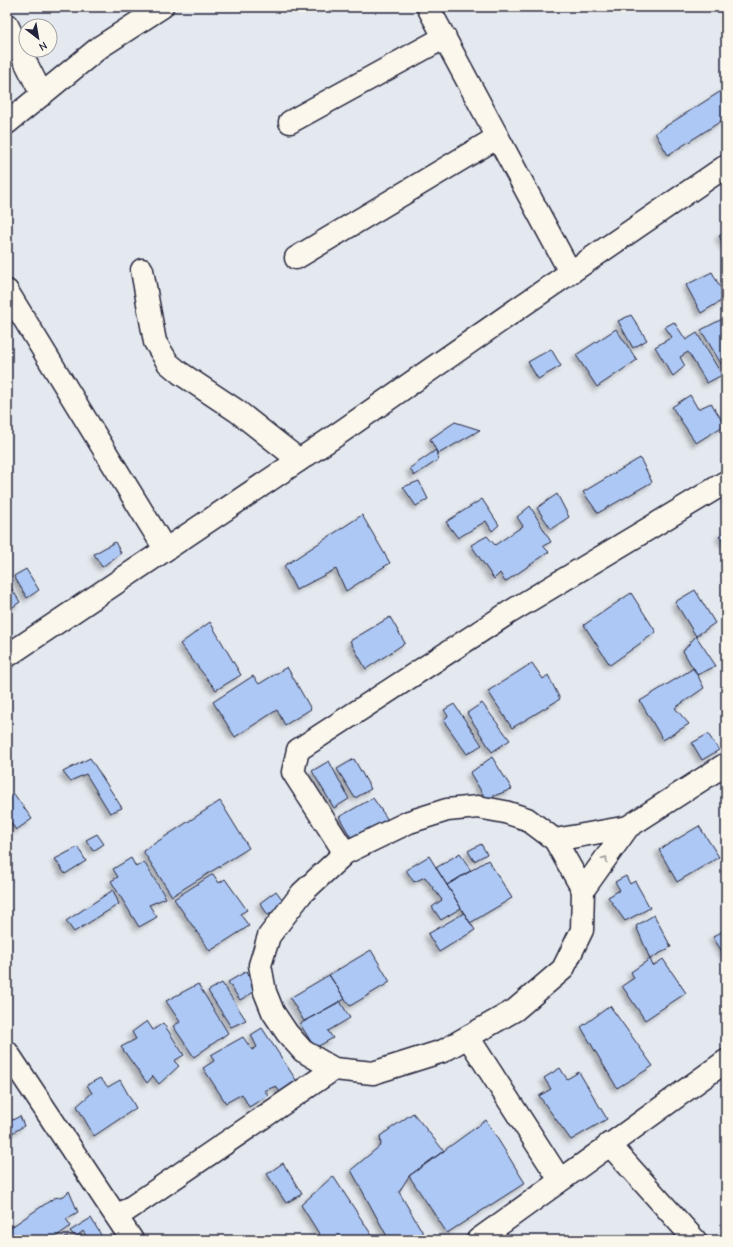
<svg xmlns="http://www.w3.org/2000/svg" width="733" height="1247" viewBox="0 0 733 1247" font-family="'Comic Neue',sans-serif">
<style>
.building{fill:#adc8f5;stroke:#22223b;filter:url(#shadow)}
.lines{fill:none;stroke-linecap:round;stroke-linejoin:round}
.minor-casing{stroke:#22223b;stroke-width:25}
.primary-casing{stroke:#22223b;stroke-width:25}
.minor{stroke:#fbf7ec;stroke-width:22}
.primary{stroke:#fbf7ec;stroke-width:22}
.oneway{stroke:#99979c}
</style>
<defs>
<filter id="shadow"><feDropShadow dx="-3.5" dy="3.5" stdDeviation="2" flood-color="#0004"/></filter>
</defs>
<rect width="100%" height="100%" fill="#e4e9ef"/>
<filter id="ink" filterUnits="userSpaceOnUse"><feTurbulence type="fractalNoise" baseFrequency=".025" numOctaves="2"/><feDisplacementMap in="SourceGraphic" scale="8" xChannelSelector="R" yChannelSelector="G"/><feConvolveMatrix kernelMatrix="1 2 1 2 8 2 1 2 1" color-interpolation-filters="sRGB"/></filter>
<g filter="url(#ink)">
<path class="building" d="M726 88V118L668 155 655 133Z
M726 232V248L719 236Z
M712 272 726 298 701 313 686 285Z
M631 315 647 340 633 348 618 321Z
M724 318 726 322V372L701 330Z
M674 322 686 340 697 333 722 375 707 383 688 352 680 357 685 366 673 376 655 347 672 337 665 327Z
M616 329 637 360 597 387 576 355Z
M551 349 561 366 538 379 528 362Z
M690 395 698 409 711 403 725 425 696 443 672 407Z
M455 422 480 430 438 454 430 439Z
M436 450 438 460 414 476 410 468Z
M640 458 652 482 598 513 583 492Z
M419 481 428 499 416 506 403 487Z
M557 494 569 517 551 529 537 508Z
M482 499 499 525 492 531 486 521 458 538 446 522Z
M530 506 551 542 543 546 549 552 505 582 500 573 494 579 471 545 487 536 495 545 523 526 517 517Z
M362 515 390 563 346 591 336 569 296 590 284 566Z
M726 531V546L719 536Z
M115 542 121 553 102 567 94 554Z
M26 569 39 590 27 598 14 576Z
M7 581 20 602 7 611Z
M695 590 715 623 696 636 675 602Z
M631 593 656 632 610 665 584 625Z
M390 617 405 643 366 669 350 641Z
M210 622 241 675 216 690 180 644Z
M696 636 716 666 697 675 683 651Z
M532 663 543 679 548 675 560 699 512 728 488 691Z
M287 667 311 709 285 725 277 710 235 737 213 702 253 676 259 684Z
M694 668 704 688 675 708 689 724 663 740 640 701Z
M482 703 510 740 492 752 467 713Z
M454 704 482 745 467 754 443 720 448 716 444 710Z
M708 734 719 750 702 760 692 743Z
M492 757 512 789 486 799 470 773Z
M90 758 122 808 110 813 86 774 70 781 63 772Z
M354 759 371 789 355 798 337 769Z
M329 761 349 799 334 808 312 771Z
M14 794 32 819 16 830 7 817V798Z
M373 798 388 820 353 841 339 817Z
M220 801 249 848 172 896 143 851Z
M699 826 719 857 677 882 659 850Z
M97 834 104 844 93 851 86 840Z
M481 844 487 854 474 861 468 851Z
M78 847 86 861 65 874 55 859Z
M460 853 471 871 447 885 436 868Z
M429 856 461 908 441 920 432 907 442 900 425 877 414 882 406 870Z
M131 858 136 867 144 862 166 898 149 905 157 917 139 927 111 881 118 877 113 869Z
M488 860 512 898 470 923 447 885Z
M213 874 219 883 225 879 247 910 240 914 249 926 210 951 174 899Z
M626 876 630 884 635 881 650 908 625 921 608 897 620 890 615 882Z
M113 890 119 904 74 932 66 921Z
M276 891 285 903 268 915 260 903Z
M464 913 475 930 439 952 428 934Z
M654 915 671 947 650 959 636 926Z
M726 929V958L713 937Z
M371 950 390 982 350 1006 329 975Z
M650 959 653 966 663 959 686 993 645 1020 622 986 634 978 631 972Z
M247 971 254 992 240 1000 228 982Z
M329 975 345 999 304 1021 290 998Z
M222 983 246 1020 231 1027 208 991Z
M198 984 228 1033 194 1057 173 1026 180 1022 166 1001Z
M340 1001 350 1018 328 1031 333 1038 315 1048 300 1024Z
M610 1006 653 1066 617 1088 581 1027Z
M147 1021 153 1030 163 1023 184 1055 174 1061 179 1066 159 1084 153 1076 147 1083 121 1047 136 1039 132 1032Z
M262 1028 300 1086 283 1097 276 1086 264 1091 269 1095 249 1107 242 1094 226 1103 203 1068 214 1061 211 1055 243 1037 252 1050 257 1047 251 1035Z
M560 1068 567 1079 579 1072 607 1119 571 1140 539 1096 551 1089 544 1078Z
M100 1078 108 1087 120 1080 136 1108 94 1136 77 1106 92 1093 87 1085Z
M413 1113 444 1151 409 1176 399 1192 426 1238 423 1240H389L351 1170 381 1145 380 1136Z
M20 1116 24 1126 10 1134 7 1130V1123Z
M486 1120 525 1183 447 1233 409 1176Z
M283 1163 302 1194 286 1203 267 1174Z
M333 1176 375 1240H323L301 1205Z
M69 1191 78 1212 66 1219 71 1226 51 1240H9L7 1236V1230L54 1198 64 1196Z
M91 1218 104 1240H89L83 1231 76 1237 70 1231Z
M67 1236 70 1240H61Z"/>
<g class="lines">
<defs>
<path id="minor" d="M428 7 570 272
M7 25 42 95
M290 122 445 37
M7 123 100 47 162 7
M296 258 498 137
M142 270 155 342 168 363 180 373 237 411 299 460
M7 291 165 549
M555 840 628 827 726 764
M345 853 293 772 298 750 510 612 726 482
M583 890 555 840 527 819 505 812 478 807 447 810 409 822 345 853 302 893 269 936 260 965 265 992 273 1012 287 1033 303 1051 334 1069 373 1073 443 1051 515 1010 563 969 582 930 583 890 628 827
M468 1037 560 1180
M7 1052 132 1240
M609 1144 695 1240
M117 1217 334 1069
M478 1240 726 1061"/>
<path id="primary" d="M7 656 338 434 523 305 726 166"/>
</defs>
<use href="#minor" class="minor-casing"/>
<use href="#primary" class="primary-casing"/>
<use href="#minor" class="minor"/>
<use href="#primary" class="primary"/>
</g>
<defs><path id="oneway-chevron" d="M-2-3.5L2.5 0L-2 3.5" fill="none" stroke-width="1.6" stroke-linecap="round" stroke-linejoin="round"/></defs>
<use class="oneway" href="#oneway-chevron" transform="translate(605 859) rotate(-55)"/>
</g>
<rect width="733" height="1247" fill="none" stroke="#fbf7ec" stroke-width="24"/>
<rect x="12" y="12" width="709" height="1223" fill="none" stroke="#22223b" stroke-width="1.5" filter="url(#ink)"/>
<g transform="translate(38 38) rotate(149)"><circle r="19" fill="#fbf7ec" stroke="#a4a2a5"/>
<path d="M0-3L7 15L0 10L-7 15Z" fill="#22223b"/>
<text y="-6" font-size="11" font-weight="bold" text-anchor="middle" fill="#22223b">N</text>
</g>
</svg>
